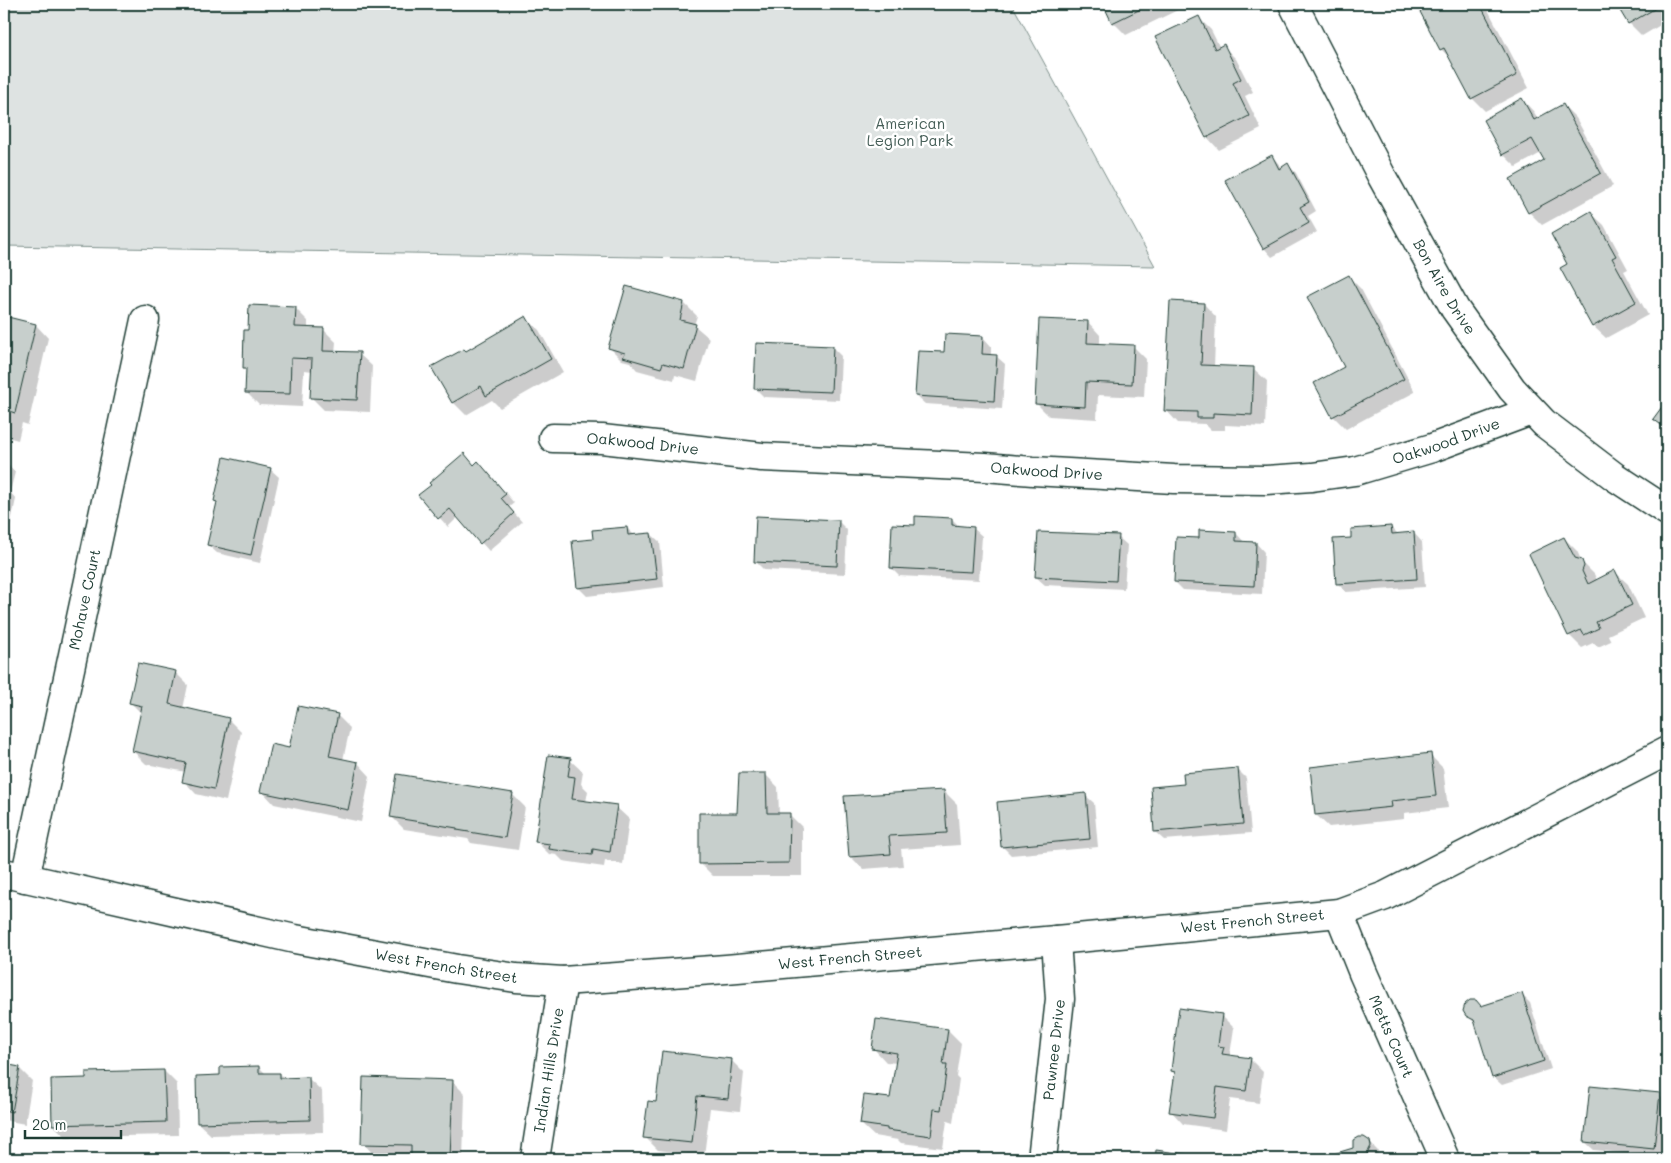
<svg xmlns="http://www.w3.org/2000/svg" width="1671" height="1163" font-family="Mali,sans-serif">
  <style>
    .green { fill: #dee3e2; stroke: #7e908b }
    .shadow { fill: #0003 }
    .building { fill: #c7cfcc; stroke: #1f3d34 }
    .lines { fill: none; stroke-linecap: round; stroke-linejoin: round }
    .street-casing { stroke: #1f3d34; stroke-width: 31 }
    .street { stroke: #fff; stroke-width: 28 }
    .labels { text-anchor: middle; stroke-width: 5; stroke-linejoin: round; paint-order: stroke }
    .park-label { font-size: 15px; fill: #455e57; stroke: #fff }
    .street-label { font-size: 15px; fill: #1f3d34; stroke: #fff }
  </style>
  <rect width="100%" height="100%" fill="#fff"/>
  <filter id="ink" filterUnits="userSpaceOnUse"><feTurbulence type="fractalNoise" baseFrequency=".02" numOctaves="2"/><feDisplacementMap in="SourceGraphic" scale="10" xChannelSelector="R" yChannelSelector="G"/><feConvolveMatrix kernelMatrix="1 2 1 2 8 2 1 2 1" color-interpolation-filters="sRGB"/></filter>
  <g filter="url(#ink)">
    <path class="green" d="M4,4H1012L1155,266L4,246Z"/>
    <g class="shadow">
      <path d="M1104,4H1190L1126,35L1113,22Z"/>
      <path d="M1417,4H1485L1529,88L1485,111L1472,98L1453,61L1441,49Z"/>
      <path d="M1618,4H1667V21L1642,36L1629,23Z"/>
      <path d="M1198,17L1211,30L1220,48L1223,46L1236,59L1253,92L1245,96L1261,129L1219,150L1207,137Z"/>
      <path d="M1522,99L1534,112L1538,119L1563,105L1576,118L1613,186L1542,225L1529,212L1511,180L1545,161L1541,153L1516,167L1503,154Z"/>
      <path d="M1272,156L1282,168L1288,165L1296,173L1316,211L1308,216L1317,232L1272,257L1264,248Z"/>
      <path d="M1591,213L1604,225L1628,269L1624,271L1648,315L1606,338L1593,326L1569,265Z"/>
      <path d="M1348,276L1361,289L1415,392L1346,429L1333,416L1345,367Z"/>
      <path d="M627,287L684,303L697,316L694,325L709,338L697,381L675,375L674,380L637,370L630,362L622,360L609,347Z"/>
      <path d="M1204,304L1216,317L1214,367L1254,369L1267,381L1265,427L1225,425V430H1211L1205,424L1178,423L1166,410Z"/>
      <path d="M295,308L308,321V329H323L336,342L335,353L359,354L372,366L370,412L324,410L312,398L313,371L304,370L302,407L259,405L246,392L247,370L244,368Z"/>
      <path d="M4,317L36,325L48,338L28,425L22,423L18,440L4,436Z"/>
      <path d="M526,318L539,330L563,372L500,408L492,400L466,415L453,402L466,352Z"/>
      <path d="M1088,322L1100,335V345L1133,346L1146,359L1144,397L1098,395L1097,419L1049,416L1036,403Z"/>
      <path d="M983,337L991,346V356H996L1005,364L1002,409L925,404L916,396L945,354Z"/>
      <path d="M832,347L841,356L839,400L764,397L756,389Z"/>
      <path d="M1667,402V432L1655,419Z"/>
      <path d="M4,461L15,472L10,492L16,499L8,536L4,535Z"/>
      <path d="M474,466L487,471L514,503L509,507L522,522L489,551L458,517L448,527L420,496L433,485Z"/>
      <path d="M270,469L279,477L260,563L217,553L208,545L218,503L215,501Z"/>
      <path d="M952,519L960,527L973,528L982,536L979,580L899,576L891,568L917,526Z"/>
      <path d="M838,521L847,530L845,574L764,570L756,562Z"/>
      <path d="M1391,527L1398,534L1414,533L1422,542L1425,587L1346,592L1338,584L1353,539Z"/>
      <path d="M627,528L635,536L651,534L660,542L664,587L587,596L578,587L594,540Z"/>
      <path d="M1236,533L1244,542L1256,543L1264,552L1262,594L1183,590L1175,582L1201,539Z"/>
      <path d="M1118,537L1127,545L1124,589L1045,585L1036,577Z"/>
      <path d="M1564,538L1577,551L1582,562L1594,574L1597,580L1615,572L1628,584L1644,618L1608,635L1611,641L1598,647L1593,643L1582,648L1569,635Z"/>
      <path d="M175,672L188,685L183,709L228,719L241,732L226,801L196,794L184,781L186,772L146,764L133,751L141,713L131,703Z"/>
      <path d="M337,715L350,728L343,760L358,763L370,776L361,822L274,804L262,791L290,749Z"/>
      <path d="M1430,755L1443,768L1448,808L1404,813V819L1329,827L1316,815Z"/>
      <path d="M570,760L583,772L581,784L588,791L586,802L616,807L629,819L623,864L605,861L604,867L563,861L557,855L549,854L536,841Z"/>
      <path d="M1238,770L1246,778L1251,833L1164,840L1155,832L1185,786Z"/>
      <path d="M765,774L778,787L779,814H789L802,827V876H713L700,863L738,814Z"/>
      <path d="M944,791L957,804L960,845L901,849L903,866L863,869L850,856Z"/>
      <path d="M512,794L525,807L518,850L471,843L468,839L404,829L391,816Z"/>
      <path d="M1085,795L1094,803L1098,847L1011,855L1003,847Z"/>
      <path d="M1522,995L1530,1003L1551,1069L1502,1085L1493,1077L1476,1024L1467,1015L1481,1007Z"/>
      <path d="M1221,1015L1234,1028L1230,1055L1232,1057L1251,1060L1263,1072L1259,1103L1230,1099L1226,1130L1183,1124L1171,1111L1176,1075L1172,1071Z"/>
      <path d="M948,1030L961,1043L956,1076L959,1079L953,1123L947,1121L943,1148L901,1143L898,1140L874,1136L861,1124L891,1100L897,1063L886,1062L874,1049Z"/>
      <path d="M731,1060L744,1073L740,1111L710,1108L704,1156L658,1150L645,1137L657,1103Z"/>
      <path d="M4,1065L19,1068L32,1081L25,1124L4,1120Z"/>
      <path d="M259,1067L266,1074H280L285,1079H309L322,1091L323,1132L211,1135L198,1123L221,1076Z"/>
      <path d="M164,1071L177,1084L178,1135L66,1137L53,1125L87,1079Z"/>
      <path d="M452,1081L465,1094L463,1159H412V1157L375,1156L363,1143Z"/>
      <path d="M1660,1095L1667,1102L1662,1157L1594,1150L1585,1142Z"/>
      <path d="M1369,1142L1378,1151L1377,1159H1321L1355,1149Z"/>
    </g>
    <g class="building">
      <path d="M1103,4H1151L1112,23Z"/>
      <path d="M1416,4H1480L1517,75L1471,99L1444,48L1440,50Z"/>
      <path d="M1616,4H1663L1628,24Z"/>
      <path d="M1199,16L1215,49L1224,44L1241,79L1233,83L1249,116L1206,138L1155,37Z"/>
      <path d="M1522,98L1534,120L1563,104L1601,173L1528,213L1510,179L1544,160L1532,139L1502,155L1483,120Z"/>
      <path d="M1272,155L1279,169L1288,163L1309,202L1300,207L1309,223L1263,249L1225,180Z"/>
      <path d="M1591,211L1616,256L1612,258L1636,302L1592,327L1560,268L1567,264L1551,234Z"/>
      <path d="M1349,275L1404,379L1332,417L1314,383L1344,367L1307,297Z"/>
      <path d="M626,286L684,302L680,320L696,324L684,369L663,363L661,368L623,357L625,353L608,348Z"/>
      <path d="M1170,301L1204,303L1201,365L1254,367L1252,415L1213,413V418H1197V412L1164,411Z"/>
      <path d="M249,305L296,307L295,327L324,328L323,351L360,352L357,400L310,398L312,359L291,358L290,394L245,393L246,368H243L244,330H248Z"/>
      <path d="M4,316L36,324L15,413L9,411L6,428L4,427Z"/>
      <path d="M526,316L551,359L486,396L481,386L452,403L431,367L464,349L466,351Z"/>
      <path d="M1039,319L1088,321L1087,343L1134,345L1132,384L1086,382L1085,407L1035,404Z"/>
      <path d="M945,334L983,336L982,354L997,355L994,401L915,396L918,351L944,352Z"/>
      <path d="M756,343L833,346L831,392L754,389Z"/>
      <path d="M1667,400V429L1653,419Z"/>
      <path d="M464,453L474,465L478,461L506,494L501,498L514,513L480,544L450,509L438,519L418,495L431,485L429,483Z"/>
      <path d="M224,457L271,468L251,555L207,545L217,502L214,501Z"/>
      <path d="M756,516L839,520L837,566L754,562Z"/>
      <path d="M915,516L952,518V525L974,527L971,572L890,568L892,524L915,525Z"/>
      <path d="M1391,526L1392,534L1414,532L1417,579L1336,584L1333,539L1351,538V529Z"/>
      <path d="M627,527L628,535L651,533L657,579L577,588L572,541L593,539L592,530Z"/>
      <path d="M1199,530L1236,532V541L1256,542L1254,586L1174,582L1176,537L1199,538Z"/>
      <path d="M1038,532L1119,535L1116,581L1035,577Z"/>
      <path d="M1564,537L1575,558L1582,560L1584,566L1582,571L1588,584L1615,570L1632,605L1596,622L1599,628L1584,635L1581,630L1568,636L1529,554Z"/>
      <path d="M138,663L176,671L169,704L229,718L214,789L182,782L186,763L132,751L142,706L129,703Z"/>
      <path d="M298,706L338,714L329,756L358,762L348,810L260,792L271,744L289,748Z"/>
      <path d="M1431,753L1436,796L1391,801L1392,807L1315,815L1310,767Z"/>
      <path d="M548,755L571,758L568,776L575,777L572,799L617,805L610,852L593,849L592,855L549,849L550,844L535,842Z"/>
      <path d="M1238,768L1243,824L1154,832L1151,787L1184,784L1183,773Z"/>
      <path d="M739,773H766L767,813H790L789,863L699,864V813H737Z"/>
      <path d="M397,774L513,793L505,838L457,830V828L390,817Z"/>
      <path d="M944,790L947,833L889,836L891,854L849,857L844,796Z"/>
      <path d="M1086,793L1090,839L1001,847L997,802Z"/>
      <path d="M1522,993L1544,1061L1492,1078L1474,1020L1466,1016L1463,1011L1465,1004L1470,1000H1476L1481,1006Z"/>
      <path d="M1179,1008L1222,1014L1218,1046L1224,1047L1222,1054L1251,1058L1246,1091L1217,1087L1213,1118L1169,1112L1175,1072L1171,1071Z"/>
      <path d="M876,1019L948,1029L943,1065H947L941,1110L934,1109L931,1136L887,1130V1128L860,1124L864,1095L890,1098L897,1053L872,1049Z"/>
      <path d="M662,1051L732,1059L728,1099L697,1096L692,1143L643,1138L648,1101L656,1102Z"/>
      <path d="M4,1064L20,1067L12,1112L4,1110Z"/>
      <path d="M259,1066V1073H280V1078L309,1077L310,1120L197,1123L196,1076L220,1075V1067Z"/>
      <path d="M164,1070L166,1122L52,1125L51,1079L86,1078V1072Z"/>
      <path d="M363,1077L453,1080L450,1159H411V1145L361,1144Z"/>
      <path d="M1590,1086L1660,1093L1654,1149L1584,1142Z"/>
      <path d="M1358,1137H1364L1370,1141L1371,1146L1367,1154L1369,1159H1317L1353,1148V1140Z"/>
      <path d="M1156,1150L1205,1157L1204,1159H1155Z"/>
    </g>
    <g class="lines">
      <g class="street-casing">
        <g id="street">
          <path id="s1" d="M1293,4L1381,175L1455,309L1512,389L1544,423L1615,477L1667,511"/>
          <path id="s2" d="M553,438L602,439L762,457L985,467L1033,471L1174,479L1266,480L1312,477L1355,471L1432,448L1531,411"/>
          <path id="s3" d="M4,873L295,939L457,969L516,978L563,981L726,969L1056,940L1339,913L1385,896L1667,751"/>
          <path id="s4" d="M25,878L145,320"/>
          <path id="s5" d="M1339,913L1363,973L1445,1159"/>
          <path id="s6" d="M535,1159L563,981"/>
          <path id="s7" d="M1042,1159L1060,999L1056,940"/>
        </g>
      </g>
      <use href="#street" class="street"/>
    </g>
  </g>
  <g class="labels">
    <g class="park-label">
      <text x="910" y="129">American<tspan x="910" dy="17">Legion Park</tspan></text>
    </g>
    <g class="street-label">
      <text dy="5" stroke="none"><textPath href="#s1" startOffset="321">Bon Aire Drive</textPath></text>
      <text dy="5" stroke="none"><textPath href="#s2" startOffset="900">Oakwood Drive</textPath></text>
      <text dy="5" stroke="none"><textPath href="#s2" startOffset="90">Oakwood Drive</textPath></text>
      <text dy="5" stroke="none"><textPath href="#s2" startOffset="495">Oakwood Drive</textPath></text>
      <text dy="5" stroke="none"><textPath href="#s4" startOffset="285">Mohave Court</textPath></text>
      <text dy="5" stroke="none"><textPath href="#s3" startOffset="1262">West French Street</textPath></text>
      <text dy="5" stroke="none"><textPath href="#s3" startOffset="858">West French Street</textPath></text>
      <text dy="5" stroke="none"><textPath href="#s3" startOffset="452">West French Street</textPath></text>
      <text dy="5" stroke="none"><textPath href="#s5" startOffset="134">Metts Court</textPath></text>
      <text dy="5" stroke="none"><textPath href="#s7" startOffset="110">Pawnee Drive</textPath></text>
      <text dy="5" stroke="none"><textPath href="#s6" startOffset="90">Indian Hills Drive</textPath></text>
    </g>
  </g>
  <rect width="1671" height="1163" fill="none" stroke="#fff" stroke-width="20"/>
  <rect x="10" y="10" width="1651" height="1143" fill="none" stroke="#1f3d34" stroke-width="2" filter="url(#ink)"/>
  <path d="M25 1130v8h96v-8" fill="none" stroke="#1f3d34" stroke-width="2.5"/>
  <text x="32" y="1130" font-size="15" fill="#1f3d34" stroke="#ffffff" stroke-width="4" paint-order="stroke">20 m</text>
</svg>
